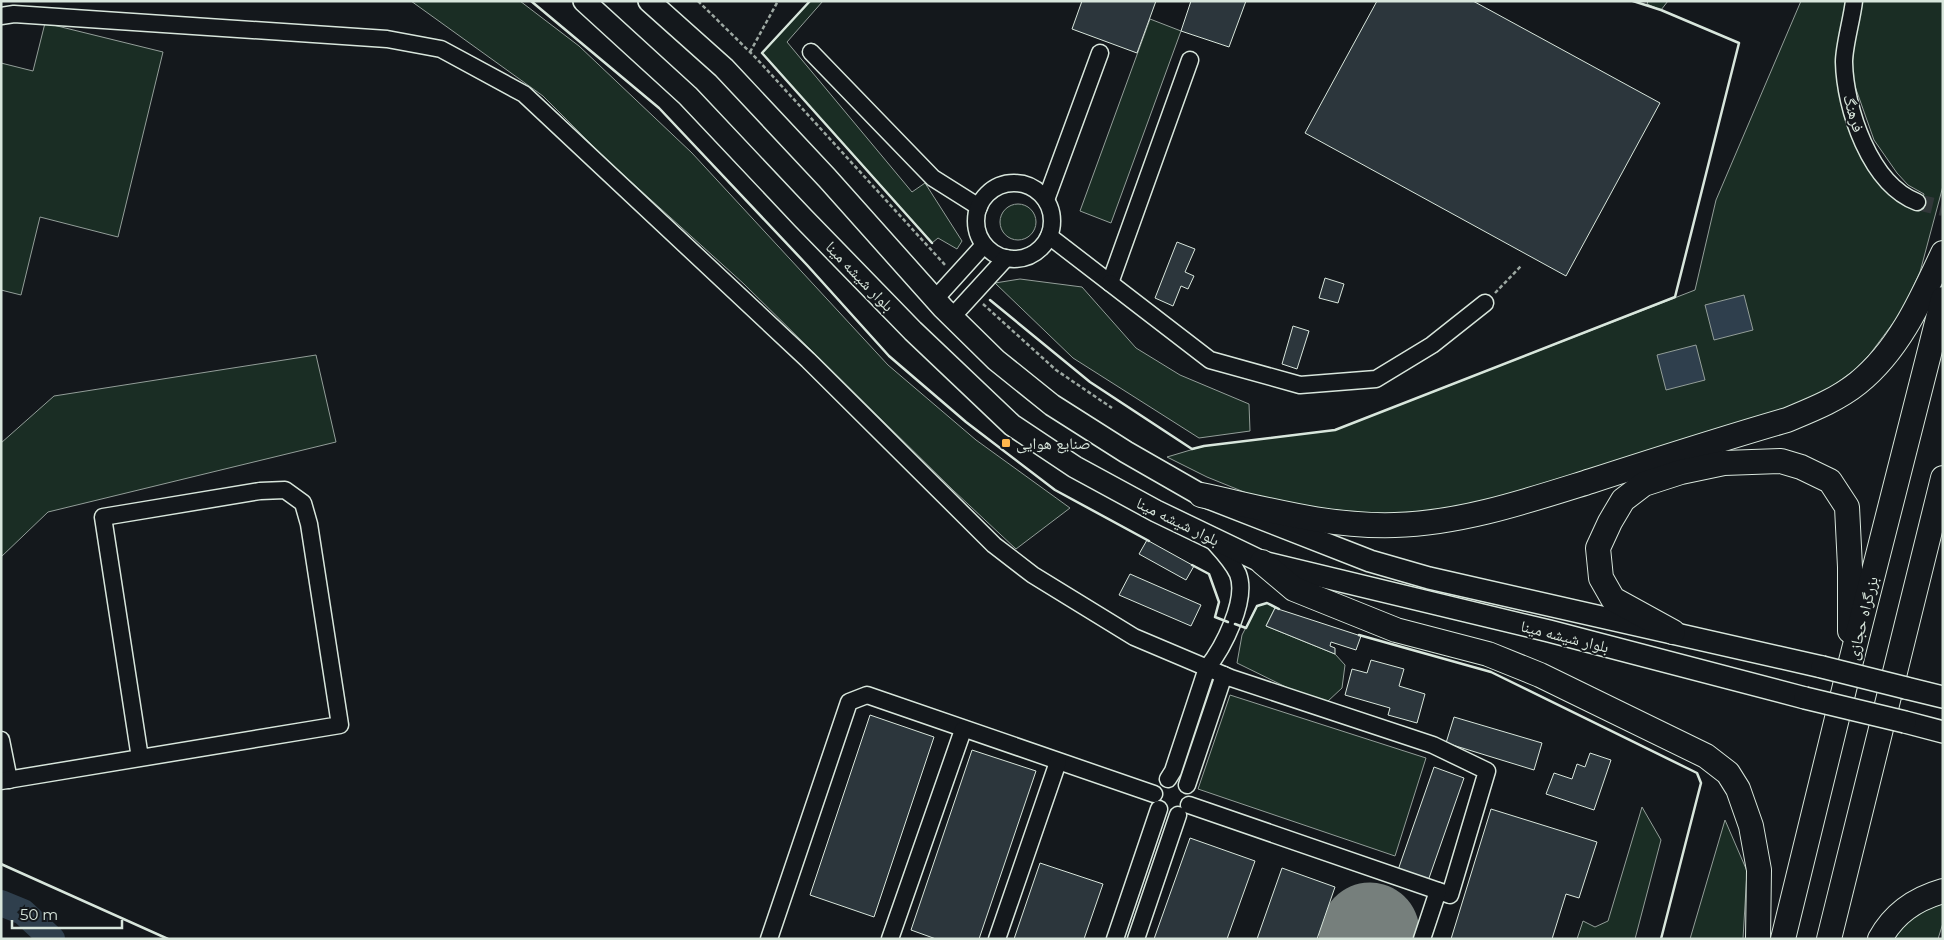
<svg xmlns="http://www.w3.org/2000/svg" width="1944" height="940" font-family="Montserrat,'Noto Naskh Arabic',sans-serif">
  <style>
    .green { fill: #1a2d24; stroke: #939e99 }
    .water { fill: #2f3f4d; stroke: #939e99 }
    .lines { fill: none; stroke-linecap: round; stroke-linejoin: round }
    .river { stroke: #2f3f4d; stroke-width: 26 }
    .runway { stroke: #767f7c; stroke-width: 99 }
    .building { fill: #2c363c; stroke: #d8e6dc }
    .minor-tunnel { stroke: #313739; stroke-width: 16; stroke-dasharray: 16 8; stroke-linecap: butt }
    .minor-casing { stroke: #d8e6dc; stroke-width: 19 }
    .major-casing { stroke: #d8e6dc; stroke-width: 24 }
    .highway-casing { stroke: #d8e6dc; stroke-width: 26 }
    .path { stroke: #9da8a2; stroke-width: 2.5; stroke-dasharray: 4 2.5; stroke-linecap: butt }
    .minor { stroke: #14181c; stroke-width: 16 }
    .major { stroke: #14181c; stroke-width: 21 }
    .highway { stroke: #14181c; stroke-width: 24 }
    .major-bridge-casing { stroke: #d8e6dc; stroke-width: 24; stroke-linecap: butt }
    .major-bridge { stroke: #14181c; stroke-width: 21 }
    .wall { stroke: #d8e6dc; stroke-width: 2.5 }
    .poi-dot { fill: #ffb74d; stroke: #14181c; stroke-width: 2 }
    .labels { text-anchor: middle; stroke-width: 4; stroke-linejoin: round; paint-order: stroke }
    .street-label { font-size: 16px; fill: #d8e6dc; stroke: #14181c }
    .poi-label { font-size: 16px; fill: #d8e6dc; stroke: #14181c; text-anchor: start }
  </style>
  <rect width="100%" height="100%" fill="#14181c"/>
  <g class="green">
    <path d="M411,1H520L579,46L692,153L888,365L976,440L1070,508L1016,549L954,491L744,284L608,161L543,96Z"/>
    <path d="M810,1H823L787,42L912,192L925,183L962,241L957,249L938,238L932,243L762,53Z"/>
    <path d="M1648,1H1668L1661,10L1647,4Z"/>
    <path d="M1801,1H1847L1837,65L1884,185L1903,204L1920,208L1924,194L1908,185L1897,173L1874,140L1851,75L1859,1H1943V186L1920,272L1902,311L1870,354L1856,369L1824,392L1792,408L1482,505L1362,519L1259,498L1207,477L1167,457L1204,446L1335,430L1695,290L1716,200Z"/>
    <path d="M1150,19L1181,31L1111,223L1080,211Z"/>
    <path d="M45,23L163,52L118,237L40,217L21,295L1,290V63L33,71Z"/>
    <circle cx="1018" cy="222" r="18"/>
    <path d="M1020,279L1082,287L1136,348L1180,375L1249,404L1250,431L1199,438L1073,358L995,283Z"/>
    <path d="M316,355L336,442L48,512L1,557V443L54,396Z"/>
    <path d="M1267,603L1275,608L1266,626L1335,654L1345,665L1342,688L1327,702L1290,689L1237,663L1242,635L1257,606Z"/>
    <path d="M1230,695L1426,758L1395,856L1198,789Z"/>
    <path d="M1642,807L1661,840L1635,939H1577L1583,921L1595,927L1608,921Z"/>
    <path d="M1725,820L1747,871L1743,939H1690Z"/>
    <path d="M1943,899V923L1938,939H1891L1901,920Z"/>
  </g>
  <g class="water">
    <path d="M1744,295L1753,330L1714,340L1705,305Z"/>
    <path d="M1696,345L1705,380L1666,390L1657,355Z"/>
  </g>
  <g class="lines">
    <path class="river" d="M1,903L23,912L52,939"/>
    <path class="runway" d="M1368,939L1370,932"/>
  </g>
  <g class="building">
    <path d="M1082,1H1156L1137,53L1072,29Z"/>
    <path d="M1191,1H1246L1229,47L1181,31Z"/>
    <path d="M1377,1H1473L1660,103L1566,276L1305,133Z"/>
    <path d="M1177,242L1195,249L1185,272L1194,276L1188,289L1181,286L1173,306L1155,298Z"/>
    <path d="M1325,278L1344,284L1338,303L1319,298Z"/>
    <path d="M1293,326L1309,331L1297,369L1282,364Z"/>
    <path d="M1147,540L1194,566L1186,580L1139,554Z"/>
    <path d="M1130,574L1201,605L1191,626L1119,595Z"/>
    <path d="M1275,608L1361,636L1356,650L1331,642L1330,646L1335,648V654L1266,626Z"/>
    <path d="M1371,660L1404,669L1399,686L1425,694L1417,723L1388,715L1390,708L1345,695L1352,669L1367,673Z"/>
    <path d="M870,715L934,737L874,917L810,895Z"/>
    <path d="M1454,717L1542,743L1534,770L1446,743Z"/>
    <path d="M972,750L1036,771L979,939H936L911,930Z"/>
    <path d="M1590,753L1611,760L1594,810L1546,794L1554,773L1572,779L1577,764L1585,767Z"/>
    <path d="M1434,767L1464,778L1428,881L1398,870Z"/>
    <path d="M1491,809L1597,842L1579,898L1566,894L1552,939H1451Z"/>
    <path d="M1190,838L1255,861L1227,939H1154Z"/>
    <path d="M1040,863L1103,884L1084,939H1014Z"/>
    <path d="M1282,868L1335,887L1317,939H1257Z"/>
  </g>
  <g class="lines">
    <path class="minor-tunnel" d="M1917,202L1943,208"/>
    <g class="minor-casing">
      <g id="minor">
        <path d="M1854,1C1852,19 1844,46 1844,62C1845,109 1870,184 1917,202"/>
        <path d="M1,16L14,14L387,39L441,49L524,94L808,360L994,545L1033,575L1134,637L1231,678L1433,745L1487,771L1450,895L1189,805"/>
        <path d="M811,52L933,178L979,207"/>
        <circle cx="1014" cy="221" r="38"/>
        <path d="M1046,200L1100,53"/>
        <path d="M1049,236L1110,283L1190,60"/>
        <path d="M1110,283L1210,360L1300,385L1376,379L1432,345L1485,303"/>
        <path d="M935,299L984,245"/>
        <path d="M952,317L1006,258"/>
        <path d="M1,740L9,780"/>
        <path d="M1168,779L1173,771L1207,668C1223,648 1248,600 1238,574C1232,561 1221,550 1212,540"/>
        <path d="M1,781L340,725L309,524L303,503L285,490L260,491L103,517L140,758"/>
        <path d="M1187,785L1224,675"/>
        <path d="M769,939L849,702L867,695L1154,794"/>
        <path d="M890,939L963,730"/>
        <path d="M997,939L1058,762"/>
        <path d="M1115,939L1159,809"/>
        <path d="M1136,939L1178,815"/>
        <path d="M1422,939L1438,891"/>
      </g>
    </g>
    <g class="major-casing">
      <g id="major">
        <path d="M584,1L688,96L803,218L913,331L1012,425L1075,467L1156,511L1262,562L1549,631L1805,698"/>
        <path d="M649,1L724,68L827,178L943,308L996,360L1052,405L1126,452L1201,495L1370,561L1429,578L1822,667"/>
        <path d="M1906,688L1943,697"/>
        <path d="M1905,722L1943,732"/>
      </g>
    </g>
    <g class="highway-casing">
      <g id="highway">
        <path d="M1201,495C1267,509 1327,527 1395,525C1462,523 1527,501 1591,481C1656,460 1721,439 1787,420C1811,410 1837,400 1858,383C1899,350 1921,300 1943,253"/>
        <path d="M1262,562L1294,589L1396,630L1488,654L1540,675L1706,756L1728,773L1738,789L1751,826L1759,870L1758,939"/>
        <path d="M1673,632L1613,599L1601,578L1598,548L1610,522L1623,500L1644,484L1681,472L1724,463L1781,461L1801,467L1830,481L1847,507L1850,567V631"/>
        <path d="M1783,939L1850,665L1943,299"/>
        <path d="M1829,939L1943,478"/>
        <path d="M1880,939C1894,913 1915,899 1943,891"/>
      </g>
    </g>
    <g class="path">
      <path d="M698,1L757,59L946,266"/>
      <path d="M750,52L778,1"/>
      <path d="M1495,293L1522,265"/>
      <path d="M983,304L1056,370L1112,408"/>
    </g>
    <use href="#minor" class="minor"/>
    <use href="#major" class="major"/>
    <use href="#highway" class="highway"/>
    <g class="major-bridge-casing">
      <g id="major-bridge">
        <path d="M1822,667L1906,688"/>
        <path d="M1805,698L1905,722"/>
      </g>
    </g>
    <use href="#major-bridge" class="major-bridge"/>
    <g class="wall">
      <path d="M531,1L659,108L807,265L889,356L966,422L1055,490L1149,541"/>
      <path d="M810,1L762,53L932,243"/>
      <path d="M990,300L1090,382L1192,449L1204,446L1335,430L1675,297L1739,43L1661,10L1633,1"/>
      <path d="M1192,565L1209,574L1219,602L1215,617L1228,622"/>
      <path d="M1235,624L1246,628L1257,606L1267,603L1279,609"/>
      <path d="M1359,635L1491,672L1697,773L1701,783L1661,939"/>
      <path d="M1,864L168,939"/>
    </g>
  </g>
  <rect class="poi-dot" x="1001" y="438" width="10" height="10" rx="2.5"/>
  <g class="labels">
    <g class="street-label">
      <text transform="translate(1854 113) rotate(74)" y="6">فرهنگ</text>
      <text transform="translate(860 276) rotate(46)" y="6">بلوار شیشه مینا</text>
      <text transform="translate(1178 521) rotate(26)" y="6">بلوار شیشه مینا</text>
      <text transform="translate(1862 618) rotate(-76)" y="6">بزرگراه حجازی</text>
      <text transform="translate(1565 636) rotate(14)" y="6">بلوار شیشه مینا</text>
    </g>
    <g class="poi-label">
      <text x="1016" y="449">صنایع هوایی</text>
    </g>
  </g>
  <rect width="1944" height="940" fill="none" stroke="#d8e6dc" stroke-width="5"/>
  <path d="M12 920v8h110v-8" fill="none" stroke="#d8e6dc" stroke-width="2.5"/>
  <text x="20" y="920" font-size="15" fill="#d8e6dc" stroke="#14181c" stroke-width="4" paint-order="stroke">50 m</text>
</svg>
